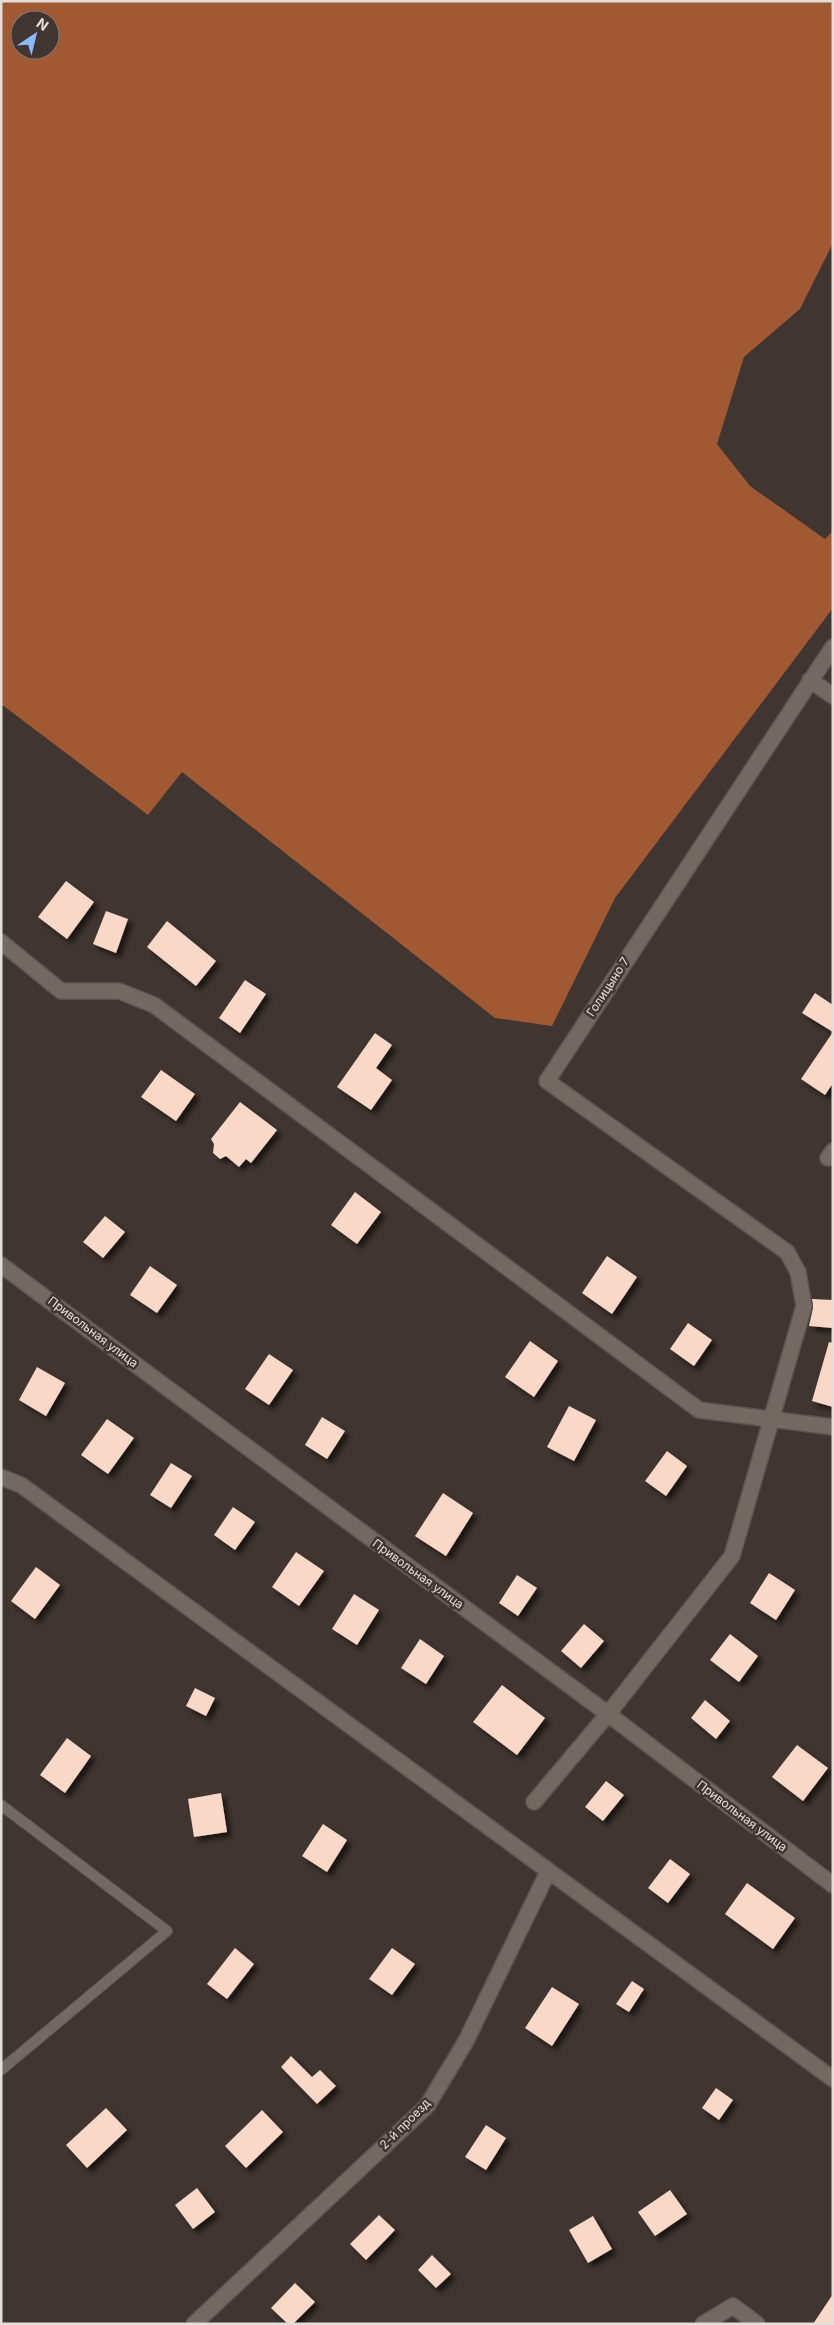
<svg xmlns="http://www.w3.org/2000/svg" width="834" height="2325" font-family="Inter,sans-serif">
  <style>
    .forest { fill: #a05933; fill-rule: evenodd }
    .building { fill: #f9d8c8; filter: url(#shadow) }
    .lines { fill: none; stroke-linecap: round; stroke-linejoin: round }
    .lane-casing { stroke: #5b534e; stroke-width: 12 }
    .street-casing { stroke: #5b534e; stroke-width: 18 }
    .lane { stroke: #746862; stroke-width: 10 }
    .street { stroke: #746862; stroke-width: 15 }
    .labels { text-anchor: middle; stroke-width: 5; stroke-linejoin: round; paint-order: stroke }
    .street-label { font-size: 12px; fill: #e4deda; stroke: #403530 }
  </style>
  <defs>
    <filter id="shadow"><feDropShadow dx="4.5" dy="4.5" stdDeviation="2.5" flood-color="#0009"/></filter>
  </defs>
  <rect width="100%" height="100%" fill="#403530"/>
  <path class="forest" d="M1,1H833V243L800,309L744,357L717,444L750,486L825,539L833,531V608L615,898L552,1026L495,1018L182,772L148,815L1,704ZM20,20H50V50H20Z"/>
  <g class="building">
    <path d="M66,881L94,902L67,939L38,917Z"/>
    <path d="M106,911L128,919L116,953L93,944Z"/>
    <path d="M167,921L216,961L196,986L147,947Z"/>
    <path d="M245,980L266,994L240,1033L219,1018Z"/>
    <path d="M815,993L833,1005V1083L825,1095L801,1079L833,1032L802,1013Z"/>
    <path d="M375,1033L392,1045L376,1068L392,1080L371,1110L337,1087Z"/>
    <path d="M161,1070L195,1094L176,1121L141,1097Z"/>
    <path d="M240,1102L277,1130L251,1163L246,1159L239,1167L226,1156L220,1159L213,1153L214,1144L211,1139Z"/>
    <path d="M355,1192L381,1212L357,1244L331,1225Z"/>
    <path d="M105,1216L125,1232L103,1258L83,1242Z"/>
    <path d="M607,1256L637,1277L612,1314L582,1293Z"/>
    <path d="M150,1266L177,1285L157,1313L130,1295Z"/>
    <path d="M812,1299L833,1300V1328L809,1326L813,1308Z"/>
    <path d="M688,1323L712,1340L694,1366L670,1349Z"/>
    <path d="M530,1341L558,1361L534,1397L505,1377Z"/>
    <path d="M829,1342L833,1343V1407L812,1401Z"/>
    <path d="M269,1354L293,1370L269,1405L245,1389Z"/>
    <path d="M37,1367L65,1383L46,1416L19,1400Z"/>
    <path d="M569,1406L596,1420L574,1461L547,1447Z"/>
    <path d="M322,1417L345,1431L327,1459L305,1445Z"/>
    <path d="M107,1419L134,1438L108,1474L81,1455Z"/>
    <path d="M667,1451L687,1466L666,1496L645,1481Z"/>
    <path d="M171,1463L192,1476L171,1508L150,1495Z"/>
    <path d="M443,1493L473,1513L446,1556L415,1536Z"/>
    <path d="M233,1507L255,1522L235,1550L214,1535Z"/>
    <path d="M296,1552L324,1571L299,1606L272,1587Z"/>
    <path d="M36,1567L60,1585L35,1619L11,1601Z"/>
    <path d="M769,1573L795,1590L776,1620L750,1603Z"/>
    <path d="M517,1575L537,1588L518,1616L499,1603Z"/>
    <path d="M354,1594L379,1610L357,1645L332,1629Z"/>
    <path d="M584,1624L604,1641L581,1668L561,1651Z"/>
    <path d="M730,1634L758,1656L739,1682L710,1660Z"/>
    <path d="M420,1639L444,1656L426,1684L401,1668Z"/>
    <path d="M502,1685L545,1718L517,1755L473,1722Z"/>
    <path d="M195,1688L215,1698L206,1716L186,1706Z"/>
    <path d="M705,1700L730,1721L716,1739L691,1718Z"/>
    <path d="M67,1738L91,1756L65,1793L40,1775Z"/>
    <path d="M797,1745L828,1768L803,1801L772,1777Z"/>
    <path d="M606,1781L624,1795L603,1821L585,1807Z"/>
    <path d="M221,1793L227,1832L194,1837L188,1799Z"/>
    <path d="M323,1824L347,1840L327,1872L302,1856Z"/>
    <path d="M670,1859L690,1874L668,1903L648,1888Z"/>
    <path d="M747,1883L795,1918L773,1949L725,1914Z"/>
    <path d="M235,1948L254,1964L227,1999L207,1984Z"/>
    <path d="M392,1948L415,1964L392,1995L369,1979Z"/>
    <path d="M632,1981L644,1989L629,2012L616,2004Z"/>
    <path d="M552,1987L579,2004L552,2046L525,2028Z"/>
    <path d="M291,2056L312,2077L320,2070L336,2086L317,2104L281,2067Z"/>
    <path d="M716,2088L733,2100L719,2120L702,2108Z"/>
    <path d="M106,2108L127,2130L87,2168L66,2145Z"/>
    <path d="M262,2110L283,2132L246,2168L225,2146Z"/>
    <path d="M486,2125L506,2138L486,2170L465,2157Z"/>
    <path d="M197,2188L215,2212L193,2229L175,2205Z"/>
    <path d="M670,2190L687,2214L655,2236L638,2212Z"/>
    <path d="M379,2215L395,2230L366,2260L350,2244Z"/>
    <path d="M593,2216L612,2249L588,2263L569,2230Z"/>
    <path d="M432,2255L451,2274L436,2288L418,2270Z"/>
    <path d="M295,2283L315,2302L293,2324H288L271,2308Z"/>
    <path d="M833,2294V2324H813Z"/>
  </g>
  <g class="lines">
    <g class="lane-casing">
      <path id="lane" d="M1,1805L167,1931L1,2070"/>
    </g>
    <g class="street-casing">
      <g id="street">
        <path d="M810,680L833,696"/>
        <path d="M1,942L61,991H119L154,1005L699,1410L833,1427"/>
        <path d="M828,1158L833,1151"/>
        <path d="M1,1265L608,1714L833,1885"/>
        <path d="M1,1477L21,1485L833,2079"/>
        <path d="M534,1802L608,1714L732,1556L804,1306L798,1272L787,1252L547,1081L833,647"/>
        <path d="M194,2324L427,2106L466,2041L548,1872"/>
        <path d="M703,2324L733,2306L757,2324"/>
      </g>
    </g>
    <use href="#lane" class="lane"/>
    <use href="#street" class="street"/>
  </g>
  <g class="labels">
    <g class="street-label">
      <text transform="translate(608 987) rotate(-57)" y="4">Голицыно 7</text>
      <text transform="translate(93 1332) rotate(37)" y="4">Привольная улица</text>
      <text transform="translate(418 1574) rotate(36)" y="4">Привольная улица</text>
      <text transform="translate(742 1816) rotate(37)" y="4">Привольная улица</text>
      <text transform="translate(405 2124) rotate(-45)" y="4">2-й проезд</text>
    </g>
  </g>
  <rect width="834" height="2325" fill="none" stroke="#e4deda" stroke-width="5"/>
  <g transform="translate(35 35) rotate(35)"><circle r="24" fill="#403530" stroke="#827974"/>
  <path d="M0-4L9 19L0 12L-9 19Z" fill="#8bb9fc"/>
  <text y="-8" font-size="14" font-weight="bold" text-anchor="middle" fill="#e4deda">N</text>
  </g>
</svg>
